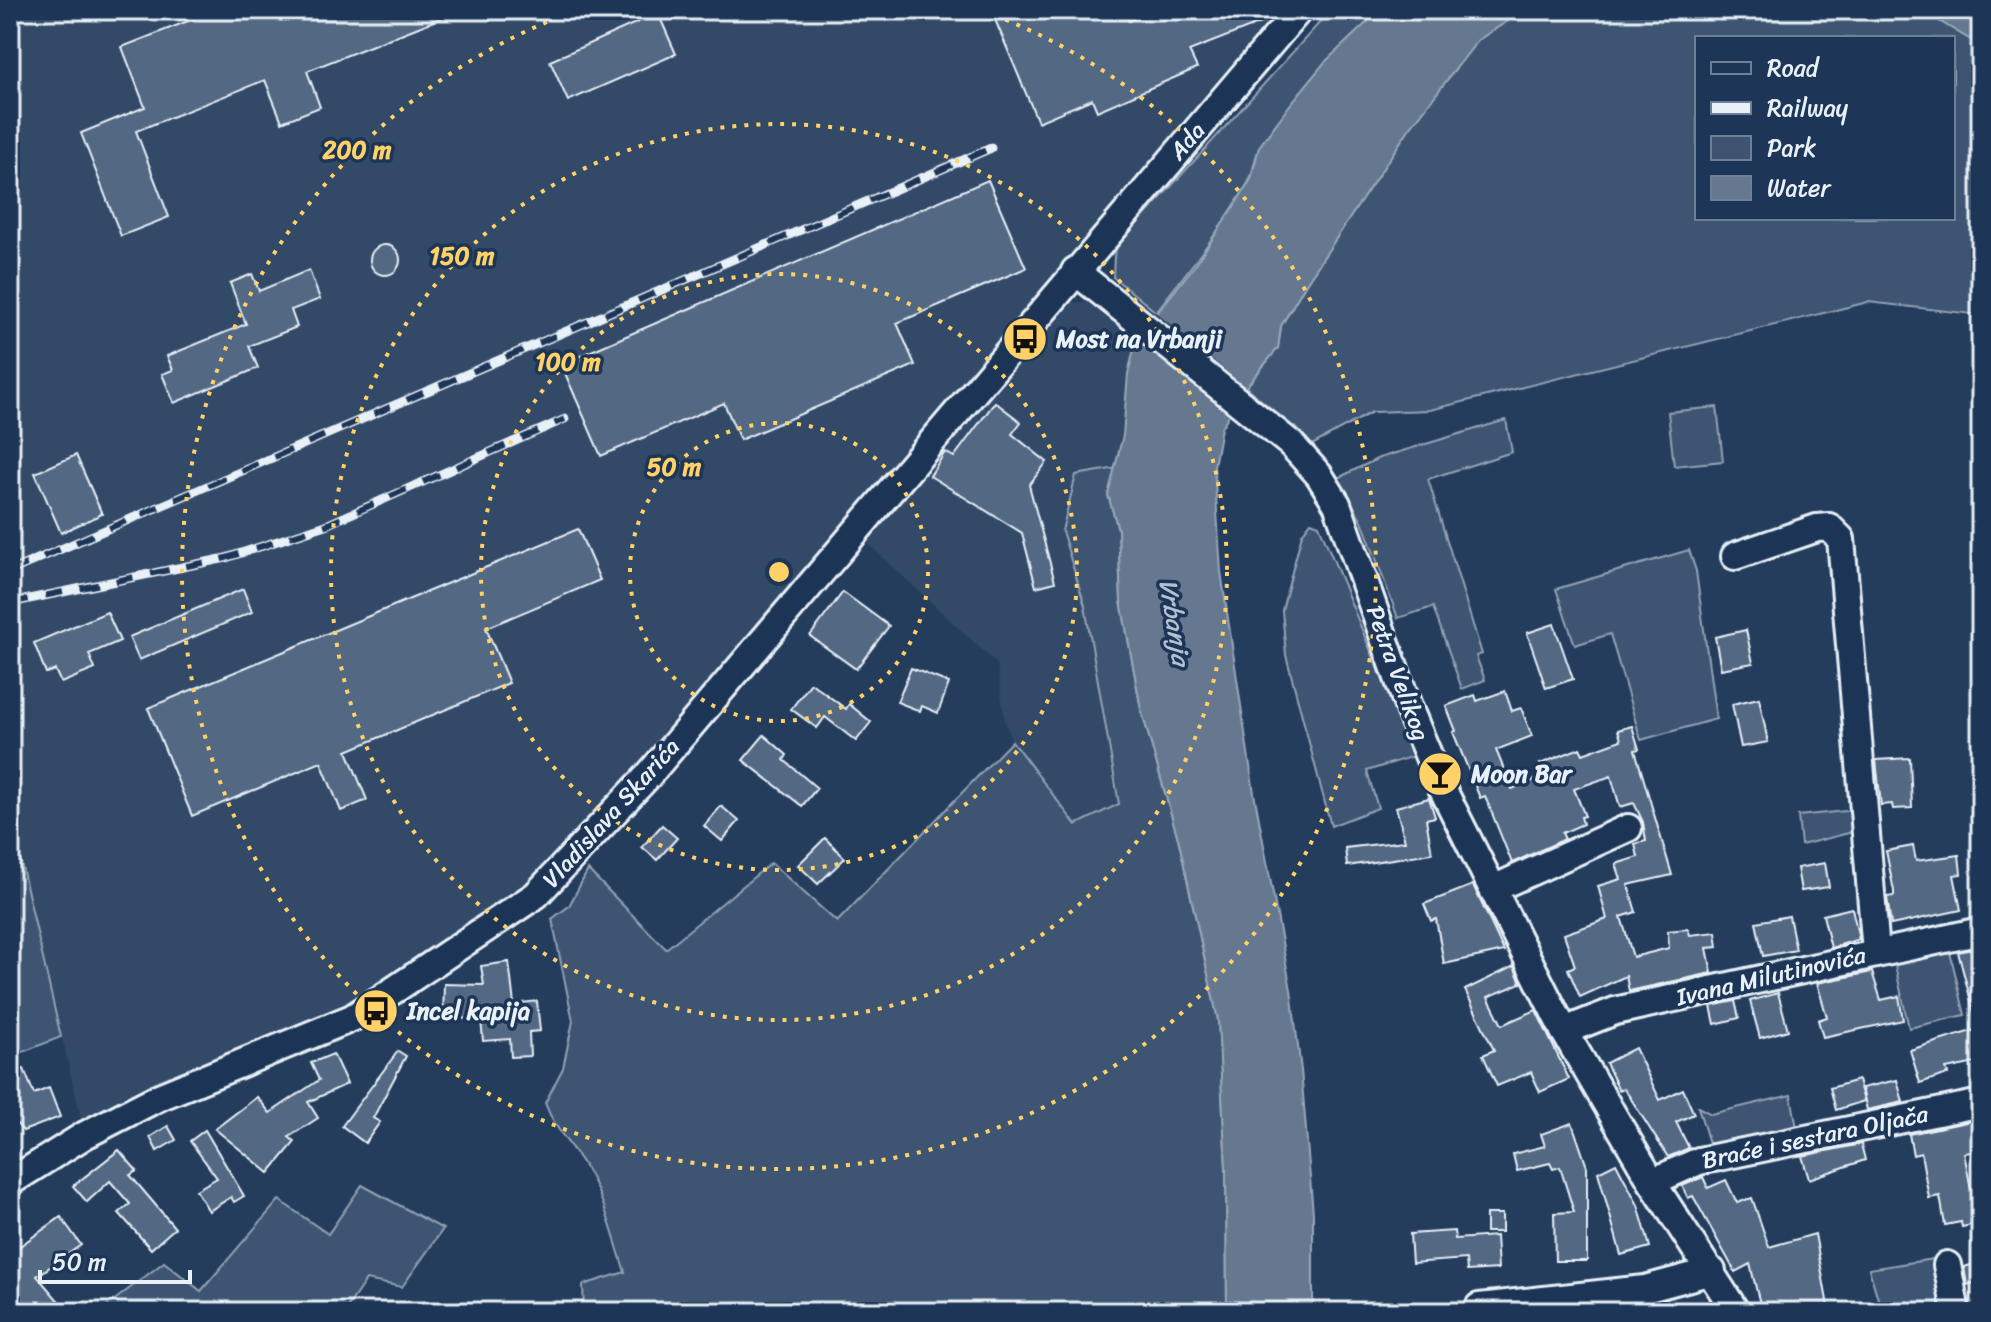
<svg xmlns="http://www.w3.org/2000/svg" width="1991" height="1322" font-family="Sriracha,sans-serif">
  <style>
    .built { fill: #334a68 }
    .green { fill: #3e5472; stroke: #93a2b5; stroke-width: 2; fill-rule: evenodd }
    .water { fill: #657890; stroke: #99a8ba; stroke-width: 2 }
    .pier { fill: #253d5d }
    .building { fill: #536782; stroke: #e8f1f8; stroke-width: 2 }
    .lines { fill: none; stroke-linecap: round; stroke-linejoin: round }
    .minor-casing { stroke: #e8f1f8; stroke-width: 32 }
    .minor { stroke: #1d3557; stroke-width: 26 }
    .rail-casing { stroke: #e8f1f8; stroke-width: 9 }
    .rail { stroke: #1d3557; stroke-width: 6; stroke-dasharray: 18; stroke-linecap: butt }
    .ring { fill: none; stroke: #ffd166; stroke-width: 4; stroke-dasharray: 4 8 }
    .labels { text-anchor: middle; stroke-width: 7; stroke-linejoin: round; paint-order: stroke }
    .street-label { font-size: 24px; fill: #e8f1f8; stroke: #1d3557 }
    .poi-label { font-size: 24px; font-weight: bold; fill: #e8f1f8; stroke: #1d3557; text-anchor: start }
    .water-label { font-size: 26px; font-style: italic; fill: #b4c1ce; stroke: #1d3557 }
    .centre { fill: #ffd166; stroke: #1d3557; stroke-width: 4 }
    .ring-label { font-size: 24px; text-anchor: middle; font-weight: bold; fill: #ffd166; stroke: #1d3557; stroke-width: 7; stroke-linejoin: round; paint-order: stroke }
  </style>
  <rect width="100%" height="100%" fill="#253d5d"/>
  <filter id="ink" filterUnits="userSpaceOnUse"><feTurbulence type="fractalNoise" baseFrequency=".0125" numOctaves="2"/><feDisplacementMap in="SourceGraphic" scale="16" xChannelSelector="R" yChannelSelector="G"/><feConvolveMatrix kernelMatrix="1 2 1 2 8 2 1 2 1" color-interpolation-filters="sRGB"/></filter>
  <g filter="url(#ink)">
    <g class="built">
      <path d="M10,10H1299L553,878L429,967L85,1135L10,815Z"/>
      <path d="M1072,302L1091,303L1136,340L1117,468L1076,475L1062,531L1085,606L1119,804L1077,825L1012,741L1005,721L997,664L862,538L1063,305Z"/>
    </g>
    <g class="green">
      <path d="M1331,10H1380C1337,53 1297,93 1262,143C1254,154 1255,170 1248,183C1222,229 1188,270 1156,312L1113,277L1114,256L1118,245Z"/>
      <path d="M1525,10H1921L1981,46V315L1868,302L1430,410L1372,412L1312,445L1246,387L1278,348L1281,326L1305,285L1409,129L1478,40ZM1697,38H1953V218H1697Z"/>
      <path d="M1717,407L1723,461L1674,466L1668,412Z"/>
      <path d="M1506,420L1512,452L1428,479L1482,654L1476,656L1485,680L1462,689L1433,607L1398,618L1362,521L1338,478L1379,458Z"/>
      <path d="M1117,468L1108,495L1118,529L1121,601L1141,709L1179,842L1218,1020L1226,1168L1227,1312H584L583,1285L625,1272C613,1236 605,1199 585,1167C571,1145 554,1128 545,1103L563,1068L573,1021L552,919L569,906L588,870L666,949L771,863L837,922L1012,741L1076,825L1119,804L1085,606L1062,531L1076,475Z"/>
      <path d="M1311,522L1319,525L1414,756L1367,771L1378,808L1331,826L1286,655L1282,610L1302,534Z"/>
      <path d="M1689,550L1696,571L1716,719L1641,740L1610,634L1575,645L1556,589Z"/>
      <path d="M1855,810L1857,831L1801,845L1798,816Z"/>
      <path d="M10,815L61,1037L10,1057Z"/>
      <path d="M1949,948L1965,1015L1909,1028L1894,961Z"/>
      <path d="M1791,1095L1798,1134L1712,1153L1698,1107L1711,1114Z"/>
      <path d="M362,1185L443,1229L402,1287L366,1280L344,1312H99L164,1262L201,1291L279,1200L328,1234Z"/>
      <path d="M1940,1258L1949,1312H1882L1869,1269Z"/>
    </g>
    <g class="water">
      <path d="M1380,10H1525L1478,40L1409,129L1305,285L1281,326L1278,348L1246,387L1221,428L1214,466L1221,572L1254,793L1291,990L1301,1070L1313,1214V1312H1227L1226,1168L1218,1020L1179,842L1141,709L1121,601L1118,529L1108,495L1123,435L1128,374L1136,340L1195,265L1233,208L1251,179L1259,147L1289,106L1324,63Z"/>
      <path d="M1921,10H1981V46Z"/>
    </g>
    <path class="pier" d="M1153,310L1249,390L1232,418L1133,337Z"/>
    <g class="building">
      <path d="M216,10L459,11L307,71L320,107L282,122L265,80L136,131L169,217L121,236L81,133L145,107L122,47Z"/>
      <path d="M991,10H1124L1129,21L1155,10H1278L1271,19L1189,51L1197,68L1097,111L1092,99L1038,122Z"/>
      <path d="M658,13L676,54L568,101L550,61Z"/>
      <path d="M988,180L1026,268L897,323L915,365L740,440L724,403L601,456L561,364Z"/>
      <circle cx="385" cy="260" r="15"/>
      <path d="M309,270L320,299L291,310L297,327L249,346L258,368L174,403L162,374L173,370L167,356L246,324L230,283L252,274L259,291Z"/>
      <path d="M995,402L1021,422L1012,434L1047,462L1029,485L1055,582L1036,587L1022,533L930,476L945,452L954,457Z"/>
      <path d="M76,455L102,514L61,533L35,473Z"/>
      <path d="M578,529L600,580L486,628L509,683L347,751L367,800L341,811L321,762L192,816L148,708Z"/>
      <path d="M243,589L252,612L139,660L129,637Z"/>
      <path d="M843,592L889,626L856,669L810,636Z"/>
      <path d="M107,612L120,641L89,654L95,669L61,683L55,670L46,673L34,643Z"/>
      <path d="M1554,624L1573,679L1546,688L1527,633Z"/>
      <path d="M1746,630L1753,663L1721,669L1715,637Z"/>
      <path d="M911,668L949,683L938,713L922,706L920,711L897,702Z"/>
      <path d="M811,683L846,709L849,704L871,722L856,741L825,717L817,728L791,709Z"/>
      <path d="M1505,691L1512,711L1521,708L1532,736L1496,750L1512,789L1545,776L1540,764L1580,748L1583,754L1621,740L1618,730L1632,726L1639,749L1635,750L1672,875L1628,885L1636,912L1621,917L1633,957L1669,948L1668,931L1688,929L1690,935L1716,932L1718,947L1707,948L1712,973L1629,991L1626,976L1580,997L1568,969L1575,966L1564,934L1607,919L1598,886L1621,879L1616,864L1638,857L1635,844L1646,841L1643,822L1634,803L1620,807L1611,776L1574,789L1585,816L1581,817L1583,824L1562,833L1565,839L1512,863L1485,796L1480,798L1453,732L1456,731L1446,706L1475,695L1477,701Z"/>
      <path d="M1759,698L1768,742L1741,747L1732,704Z"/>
      <path d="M764,735L787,755L784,760L817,788L802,806L743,760Z"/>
      <path d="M1910,758L1912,808L1893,809L1892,804L1881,805L1876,760Z"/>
      <path d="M1429,798L1435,817L1426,819L1432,853L1347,866L1345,848L1405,841L1396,807Z"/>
      <path d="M721,806L739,821L722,841L704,826Z"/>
      <path d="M662,825L677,838L657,860L642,847Z"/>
      <path d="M825,838L845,858L818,884L798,865Z"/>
      <path d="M1913,846L1916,861L1959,855L1961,874L1954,875L1961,910L1891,925L1887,897L1894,896V891L1886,851Z"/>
      <path d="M1825,863L1829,887L1801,891L1797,868Z"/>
      <path d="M1473,885L1504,951L1444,964L1436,919L1431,921L1424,904Z"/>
      <path d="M1852,908L1859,939L1831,948L1823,915Z"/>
      <path d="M1789,916L1796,950L1763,956L1756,922Z"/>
      <path d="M1981,947V1020H1976L1958,952Z"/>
      <path d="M509,962L514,1004L537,1001L540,1031L529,1032L530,1056L511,1057L510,1039L483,1041L481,1019L443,1018L444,984L484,985L481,966Z"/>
      <path d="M1514,966L1521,983L1488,997L1502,1025L1536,1010L1569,1079L1540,1092L1531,1072L1497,1086L1483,1055L1494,1050L1465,990Z"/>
      <path d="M1872,972L1881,1000L1899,996L1903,1020L1823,1037L1818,1020L1827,1017L1817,983Z"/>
      <path d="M1778,993L1788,1030L1760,1038L1750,1001Z"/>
      <path d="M1735,1001L1739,1018L1715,1024L1711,1006Z"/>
      <path d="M1981,1028V1062L1946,1069L1948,1074L1920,1083L1910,1050Z"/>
      <path d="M1635,1048L1660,1100L1683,1089L1694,1114L1676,1122L1689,1148L1668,1157L1624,1088L1619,1090L1606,1063Z"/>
      <path d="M398,1051L406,1056L373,1118L380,1122L365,1143L342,1126Z"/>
      <path d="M333,1054L347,1084L308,1102L318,1118L289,1137L295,1142L269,1173L215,1129L257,1097L270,1113L319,1080L311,1063Z"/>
      <path d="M24,1069L34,1094L49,1088L60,1117L23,1131L10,1116V1075Z"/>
      <path d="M1858,1080L1864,1101L1836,1110L1830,1088Z"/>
      <path d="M1897,1080L1903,1102L1867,1110L1862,1088Z"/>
      <path d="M1981,1119V1162H1973L1971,1152L1964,1153L1973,1199L1981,1197V1223L1962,1227L1961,1222L1945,1225L1940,1196L1929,1198L1921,1153L1913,1155L1909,1134Z"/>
      <path d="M1572,1123L1587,1167V1261H1555L1554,1213L1574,1212L1560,1167L1553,1169L1550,1163L1517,1171L1513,1154L1545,1146L1541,1134Z"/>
      <path d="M168,1126L176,1140L157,1151L150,1137Z"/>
      <path d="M205,1130L244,1196L234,1202L231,1197L209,1211L196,1190L217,1178L190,1141Z"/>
      <path d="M1861,1144L1865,1160L1809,1179L1802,1156Z"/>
      <path d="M119,1150L137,1171L130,1175L175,1228L151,1249L119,1213L130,1204L110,1181L87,1202L73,1186Z"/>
      <path d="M1616,1163L1638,1205L1650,1247L1621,1255L1598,1172Z"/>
      <path d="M1703,1177L1708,1188L1726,1180L1737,1203L1752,1198L1769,1247L1815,1234L1829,1312H1762L1750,1264L1735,1272L1693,1196L1688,1198L1682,1186Z"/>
      <rect x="1486" y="1214" width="16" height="18"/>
      <path d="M61,1217L81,1245L37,1276L68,1312H27L10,1291V1253Z"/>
      <path d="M1454,1231L1455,1239L1496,1236L1498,1269L1467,1271L1466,1259L1412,1263L1410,1234Z"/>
      <path d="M1981,1262V1281L1967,1285L1964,1267Z"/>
      <path d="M1654,1303L1656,1312H1600L1599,1310Z"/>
    </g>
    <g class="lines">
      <g class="minor-casing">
        <g id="minor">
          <path d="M1075,271L1291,444L1319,475L1337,504L1409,709L1442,788L1564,1031L1652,1182L1736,1312"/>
          <path d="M1735,556L1817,528L1829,527L1841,539L1876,952"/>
          <path d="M1493,889L1628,828"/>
          <path d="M1564,1031L1615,1011L1981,931"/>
          <path d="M10,1182L85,1135L159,1097L352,1018L536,895L647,777L1299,10"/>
          <path d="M1652,1182L1699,1161L1981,1103"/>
          <path d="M1947,1265L1956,1312"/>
          <path d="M1479,1307L1645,1289L1712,1271"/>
        </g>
      </g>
      <use href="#minor" class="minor"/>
      <g class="rail-casing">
        <g id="rail">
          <path d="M10,571L991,148"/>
          <path d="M10,603L226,558L326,525L565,419"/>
        </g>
      </g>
      <use href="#rail" class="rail"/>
    </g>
  </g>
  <g class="ring">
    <circle cx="779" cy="572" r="149"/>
    <circle cx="779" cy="572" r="298"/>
    <circle cx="779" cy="572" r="448"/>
    <path d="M983 11A597 597 0 1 1 575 11"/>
  </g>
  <defs>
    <g id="bus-disc" transform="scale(2.3)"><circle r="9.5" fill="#ffd166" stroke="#1d3557"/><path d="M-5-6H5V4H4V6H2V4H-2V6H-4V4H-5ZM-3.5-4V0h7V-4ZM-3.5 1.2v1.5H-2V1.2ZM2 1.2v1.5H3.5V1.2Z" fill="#111"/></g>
    <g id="bar-disc" transform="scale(2.3)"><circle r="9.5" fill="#ffd166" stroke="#1d3557"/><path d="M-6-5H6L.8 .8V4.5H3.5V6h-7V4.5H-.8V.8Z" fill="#111"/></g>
  </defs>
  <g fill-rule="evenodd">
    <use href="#bus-disc" x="1025" y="339"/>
    <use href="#bar-disc" x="1440" y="774"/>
    <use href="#bus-disc" x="376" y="1011"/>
  </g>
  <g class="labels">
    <g class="street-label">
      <text transform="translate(1187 141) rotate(-49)" y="8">Ada</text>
      <text transform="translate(1398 673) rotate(70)" y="8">Petra Velikog</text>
      <text transform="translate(611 813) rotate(-48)" y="8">Vladislava Skarića</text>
      <text transform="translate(1771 976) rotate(-13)" y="8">Ivana Milutinovića</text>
      <text transform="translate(1815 1137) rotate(-12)" y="8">Braće i sestara Oljača</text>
    </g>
    <g class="poi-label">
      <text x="1056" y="347">Most na Vrbanji</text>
      <text x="1471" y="782">Moon Bar</text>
      <text x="407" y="1019">Incel kapija</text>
    </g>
    <g class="water-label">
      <text transform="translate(1175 622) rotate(81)" y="9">Vrbanja</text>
    </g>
  </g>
  <circle cx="779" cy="572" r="12" class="centre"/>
  <g class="ring-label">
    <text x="357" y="158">200 m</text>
    <text x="462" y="264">150 m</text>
    <text x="568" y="370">100 m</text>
    <text x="674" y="475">50 m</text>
  </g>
  <rect width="1991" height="1322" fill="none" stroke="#1d3557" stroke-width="40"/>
  <rect x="20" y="20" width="1951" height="1282" fill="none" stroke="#e8f1f8" stroke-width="3" filter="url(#ink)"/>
  <rect x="1695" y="36" width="260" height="184" fill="#1d3557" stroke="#6e8097" stroke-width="2"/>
  <rect x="1711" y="62" width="40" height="12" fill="#1d3557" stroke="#6e8097" stroke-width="2"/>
  <text x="1767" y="76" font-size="24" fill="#e8f1f8">Road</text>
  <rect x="1711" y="102" width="40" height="12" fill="#e8f1f8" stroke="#6e8097" stroke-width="2"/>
  <text x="1767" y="116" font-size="24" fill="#e8f1f8">Railway</text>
  <rect x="1711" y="136" width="40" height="24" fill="#3e5472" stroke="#6e8097" stroke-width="2"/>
  <text x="1767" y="156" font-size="24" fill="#e8f1f8">Park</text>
  <rect x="1711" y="176" width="40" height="24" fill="#657890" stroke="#6e8097" stroke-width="2"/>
  <text x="1767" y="196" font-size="24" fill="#e8f1f8">Water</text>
  <path d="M40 1270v12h150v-12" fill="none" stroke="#e8f1f8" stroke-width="4"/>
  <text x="52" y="1270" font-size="24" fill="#e8f1f8" stroke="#1d3557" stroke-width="6" paint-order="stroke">50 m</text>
</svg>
